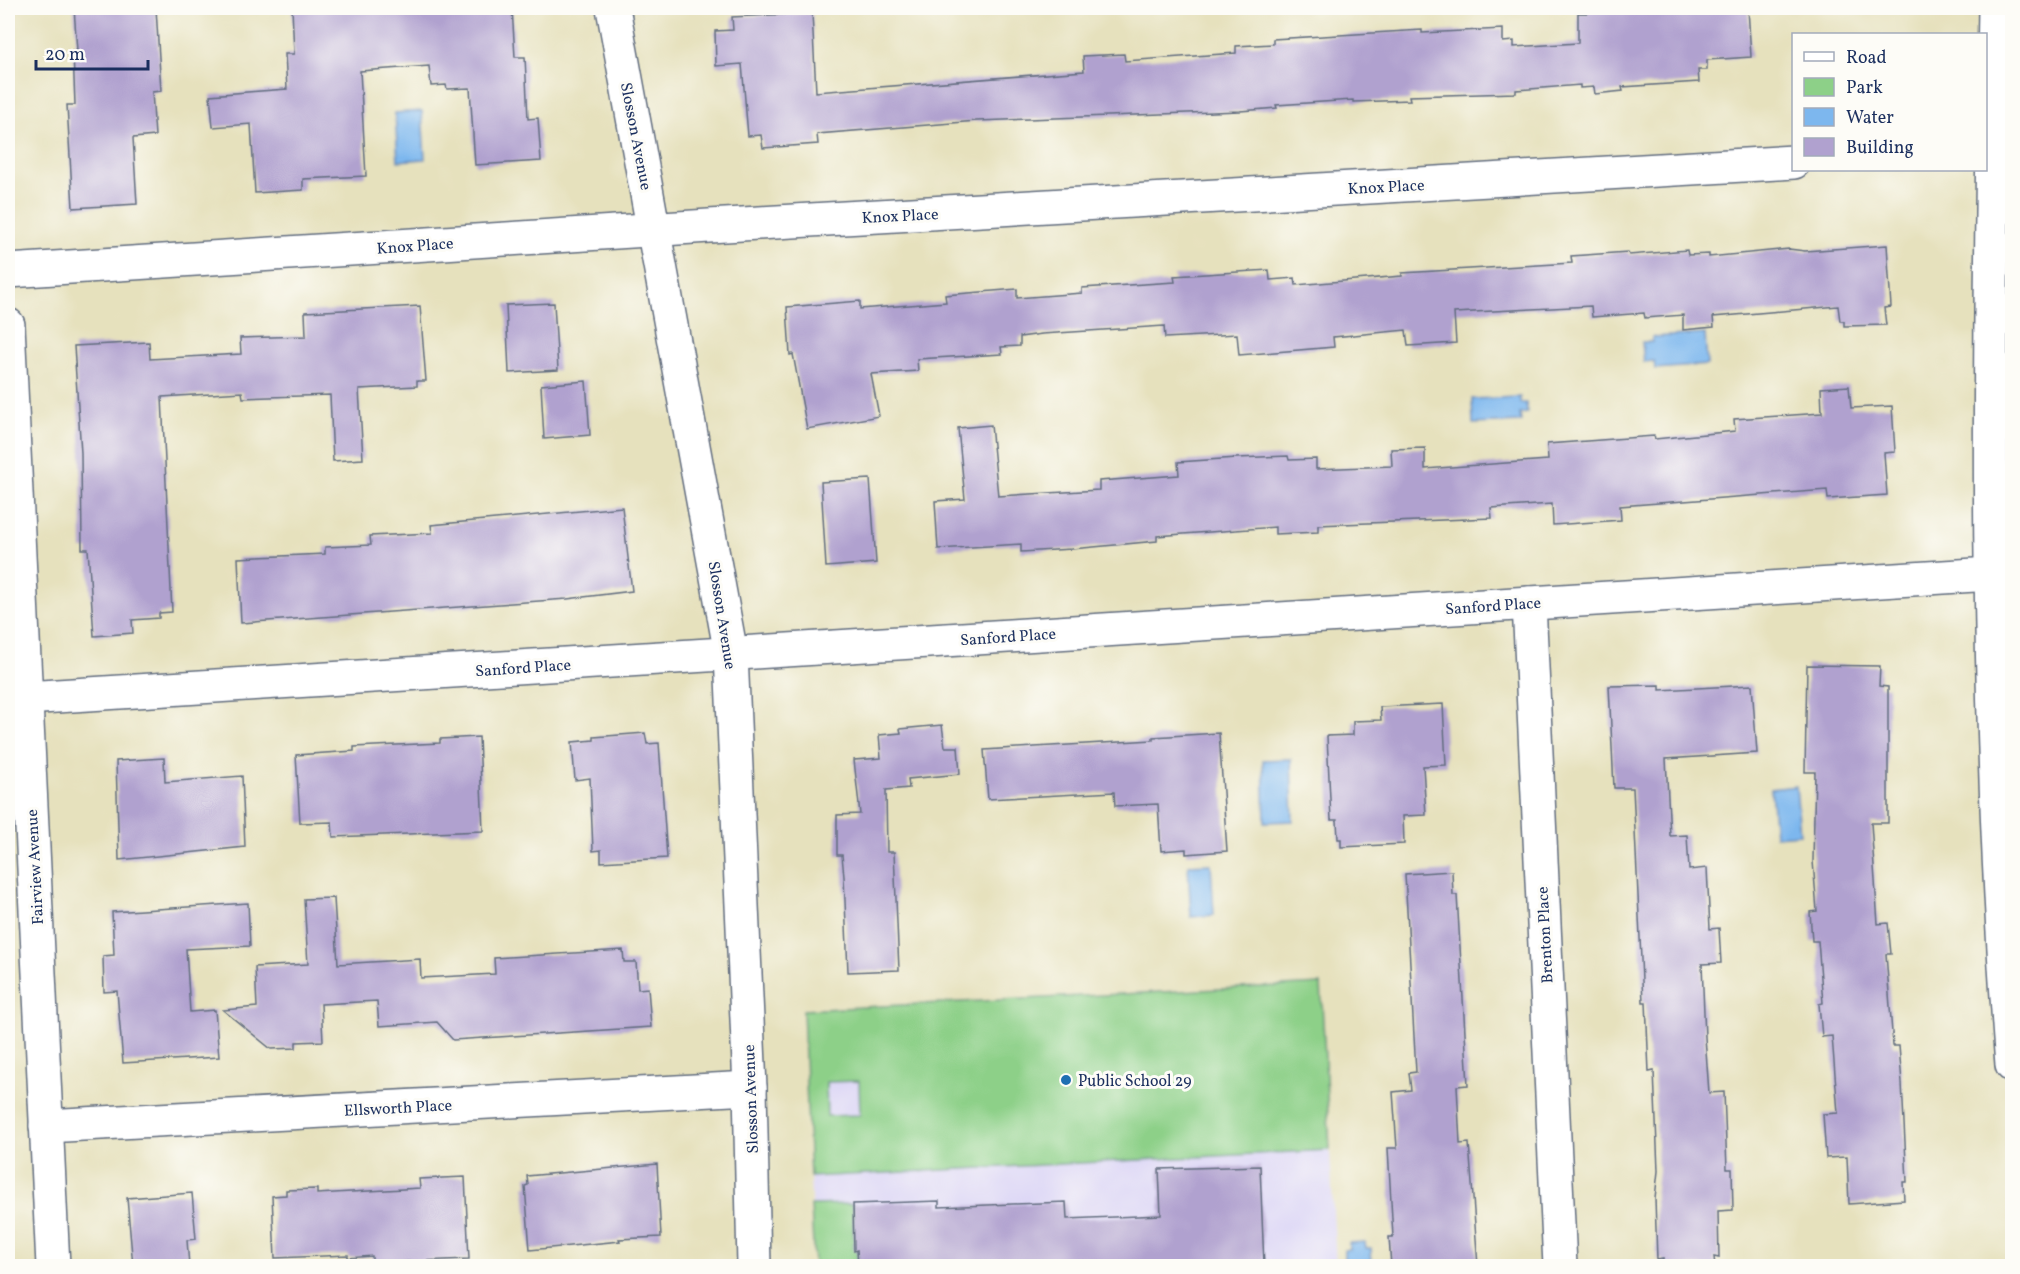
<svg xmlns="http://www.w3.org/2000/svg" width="2020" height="1274" font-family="Vollkorn,serif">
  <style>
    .built { fill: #dcd6f6 }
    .green { fill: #8dd088; stroke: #548073; stroke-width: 1.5; fill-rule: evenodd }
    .water { fill: #7db7ee; stroke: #4c73a6; stroke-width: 1.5 }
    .building { fill: #b0a1cf }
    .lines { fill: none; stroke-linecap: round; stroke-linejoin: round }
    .street-casing { stroke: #626d7f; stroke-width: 36 }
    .street { stroke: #fff; stroke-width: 33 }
    .poi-dot { fill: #1f6fb2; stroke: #fdfcf7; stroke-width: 2 }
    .labels { text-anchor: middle; stroke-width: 6; stroke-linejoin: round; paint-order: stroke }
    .street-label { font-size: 16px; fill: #1b2f5e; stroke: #fdfcf7 }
    .poi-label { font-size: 16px; fill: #1b2f5e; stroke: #fdfcf7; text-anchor: start }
  </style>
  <rect width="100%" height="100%" fill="#fdfcf7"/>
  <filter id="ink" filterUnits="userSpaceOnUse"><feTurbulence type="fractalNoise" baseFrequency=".0167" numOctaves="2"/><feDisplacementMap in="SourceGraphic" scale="12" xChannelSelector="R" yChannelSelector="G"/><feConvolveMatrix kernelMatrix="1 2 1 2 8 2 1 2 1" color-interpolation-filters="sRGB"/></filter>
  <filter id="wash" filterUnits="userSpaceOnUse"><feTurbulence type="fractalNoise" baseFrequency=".008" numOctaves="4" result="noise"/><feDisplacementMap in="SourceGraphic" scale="24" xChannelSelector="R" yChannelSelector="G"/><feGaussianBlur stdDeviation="1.35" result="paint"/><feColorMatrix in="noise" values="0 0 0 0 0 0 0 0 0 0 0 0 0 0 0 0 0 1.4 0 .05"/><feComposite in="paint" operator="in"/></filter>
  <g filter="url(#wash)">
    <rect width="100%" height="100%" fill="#e6e1bd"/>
    <path class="built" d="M1321,984L1336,1266H814L803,1010Z"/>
    <g class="green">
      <path d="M1321,984L1330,1150L810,1177L803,1010ZM859,1081L860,1115L827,1116L826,1082Z"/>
      <path d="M853,1204L854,1250H857L858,1266H814L811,1205Z"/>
    </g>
    <g class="water">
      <path d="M422,111L425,159L398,161L395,113Z"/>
      <path d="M1705,334L1707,365L1655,369L1654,361L1644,362L1642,342H1652V337Z"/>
      <path d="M1520,397V403H1526L1527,413L1520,414L1521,422L1473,424L1472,399Z"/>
      <path d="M1291,759L1293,821L1265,822L1263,760Z"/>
      <path d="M1796,786L1800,834L1775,836L1771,789Z"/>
      <path d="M1211,864L1214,915L1191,917L1188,865Z"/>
      <path d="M1365,1242L1366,1248H1371L1372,1266H1344V1250L1349,1249V1243Z"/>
    </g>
    <g id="blocks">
      <g class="building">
        <path d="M74,8H156L161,91L152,92L155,136L133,138L137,204L73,208L67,105H75L73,51H77Z"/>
        <path d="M292,8H512L515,57H525L528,119L538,118L541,161L475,165L470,88L447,89L446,85L431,86L429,66L360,71L366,176L303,179V190L255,193L251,124L213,127L210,95L287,89L285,54H294Z"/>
        <path d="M1615,8V11L1668,8H1748L1751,57L1707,60V70H1698L1699,82L1622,87L1623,91L1595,94L1594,87L1580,88V85L1516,90V93L1409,96L1410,100L1353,102V100L1276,105L1277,108L1240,111L977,121L817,134L818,144L763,148L761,135L748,136L742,64L716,66L715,31L733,30L732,17L812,13L816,92L1084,71L1083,56L1124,54L1125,61L1236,53V46L1273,44V39L1422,30V33L1503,29V42L1514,41V47L1578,43V13H1588L1587,9Z"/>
        <path d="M1887,245L1891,307L1884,308L1886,325L1844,326V321H1840L1838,306L1713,317L1714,327L1683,330V315L1645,318L1644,313L1592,317L1591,306L1454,313L1456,343L1408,346L1406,330L1333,337L1334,347L1239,355L1237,334L1165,338L1164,326L1042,334L1020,337V346L1001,347L1002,354L917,359L918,371L871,374L879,416L807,429L793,354L790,355L787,307L860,301V309L946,302L945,295L1017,289V298L1082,293V288L1175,282L1174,276L1269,270L1270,280L1295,278L1296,285L1402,276V273L1572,263L1571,256L1628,252L1629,255L1687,250L1688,255L1709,254V257L1789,249L1805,251Z"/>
        <path d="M554,303L558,370L509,373L506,305Z"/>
        <path d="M420,306L426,381H417V386L359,389L363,459L333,461L330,395L243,398L242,392L162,397L172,612L159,613V618L132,620L133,633L94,636L88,549H82L81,453L74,346L149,342L150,359L241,354L240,338L306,336L305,312Z"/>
        <path d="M586,381L590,435L544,439L541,385Z"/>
        <path d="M1849,386L1851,408L1892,406L1895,452L1884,453L1887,495L1828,499L1827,490L1620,506L1621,520L1553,525L1552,504L1491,508L1492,518L1318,525V532L1275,534V527L1157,536V541L1072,549L1021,552V544L938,549L935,501L965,499L958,428L991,425L998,496L1099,490V481L1179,475L1178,462L1237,458L1288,456L1289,460L1316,459V469L1392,466L1391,449L1425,448V469L1548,460L1547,444L1654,436L1655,439L1735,431L1734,419L1822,413L1821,388Z"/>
        <path d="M870,479L876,563L826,567L821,482Z"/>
        <path d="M622,507L632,591L567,599L241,623L238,558L325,554V547L371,545L370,536L432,533L431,525Z"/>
        <path d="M1807,665L1880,666L1879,686L1888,687V823H1871L1878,924L1888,923L1891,954H1886L1893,1046H1899L1902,1083L1907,1182H1903L1904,1200L1849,1204L1847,1157L1826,1158L1823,1114L1838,1113L1832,1036L1822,1037L1819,1004L1823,1003L1818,941H1812L1810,912L1817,911L1813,861L1815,772H1805Z"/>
        <path d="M1660,685V690L1752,685L1757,753L1666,759L1670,836L1687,835L1689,870L1707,868L1710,929L1719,928L1721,963L1702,964L1705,1037L1709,1093L1724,1092L1727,1169H1732L1733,1210L1718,1211L1719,1258L1714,1257L1715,1266H1663V1259L1657,1260L1655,1198L1658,1171L1654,1071L1649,1072L1646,1002H1643L1633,788H1614L1609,686Z"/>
        <path d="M1443,704L1446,765L1423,766L1426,815L1403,816L1404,844L1341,847V839H1338L1337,820H1331L1327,736L1353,735V721L1381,720L1380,707Z"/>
        <path d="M942,725L945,747H958L960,774L908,779L909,788L886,790L887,852H894L899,970L848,972L844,877L842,855H837V815L860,814L854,760L881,758L879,735L901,733L900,729Z"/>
        <path d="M645,733L647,744L659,743L667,858L601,862V850L593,851L590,778L575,780L572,742L594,740V737Z"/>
        <path d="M1219,733L1227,851L1186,854V849L1161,851L1158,804L1115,806L1114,792L988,799L984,750L1153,740V737Z"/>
        <path d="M479,737L483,831L333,837L332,822L300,823L296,755L354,751V747L440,743V739Z"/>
        <path d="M164,758L165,782L242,776L245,847L119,860L116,761Z"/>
        <path d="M1452,871L1453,895H1457L1468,1085L1457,1086L1460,1144L1469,1143L1478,1266H1391L1389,1237H1393L1388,1148H1397L1393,1092L1411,1090L1409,1073L1416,1072L1405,874Z"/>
        <path d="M334,898L338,964L420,959L421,978L495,974L494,958L623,950L624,962H636L638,989L648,988L651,1027L453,1040L437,1022L379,1026L377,1001L321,1004L323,1041L296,1042V1048L271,1049L223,1010L257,1007L255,967L308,964L304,899Z"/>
        <path d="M248,903L250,946L186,949L190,1012L215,1010L219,1057L123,1063L117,991L104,992L103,956L114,955L112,912Z"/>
        <path d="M657,1164L661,1237L619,1239L620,1241L530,1250L525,1186L528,1185L527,1176Z"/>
        <path d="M1260,1166L1264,1266H858L857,1250L854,1251L853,1204L939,1201V1207L1066,1202L1067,1219L1161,1215L1159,1169Z"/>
        <path d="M465,1177L469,1259L372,1263V1256L348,1258V1255L275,1258L272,1196L286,1195V1190L317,1189V1194L420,1188L419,1179Z"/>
        <path d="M192,1193L196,1239L187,1240L189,1266H133L127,1198Z"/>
      </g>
    </g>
  </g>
  <g filter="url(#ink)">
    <use href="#blocks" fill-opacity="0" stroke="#626d7f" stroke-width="1.5"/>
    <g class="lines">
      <g class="street-casing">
        <g id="street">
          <path d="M613,8L731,654L750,1088L754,1266"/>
          <path d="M1995,8C1989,360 1984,713 2012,1065"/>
          <path d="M8,271L709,226L1794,162"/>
          <path d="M8,325L53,1266"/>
          <path d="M1529,603L1560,1266"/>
          <path d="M25,698L1991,574"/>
          <path d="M46,1126L750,1088"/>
        </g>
      </g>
      <use href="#street" class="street"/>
    </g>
  </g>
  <circle class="poi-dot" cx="1066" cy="1080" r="6"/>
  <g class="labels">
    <g class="street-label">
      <text transform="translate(637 136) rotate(79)" y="6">Slosson Avenue</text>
      <text transform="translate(1386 186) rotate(-3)" y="6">Knox Place</text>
      <text transform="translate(900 215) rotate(-3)" y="6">Knox Place</text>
      <text transform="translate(415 245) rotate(-4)" y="6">Knox Place</text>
      <text transform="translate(1493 605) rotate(-4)" y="6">Sanford Place</text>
      <text transform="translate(723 615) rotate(81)" y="6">Slosson Avenue</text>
      <text transform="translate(1008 636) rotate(-4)" y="6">Sanford Place</text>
      <text transform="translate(523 667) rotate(-4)" y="6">Sanford Place</text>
      <text transform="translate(34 867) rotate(-93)" y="6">Fairview Avenue</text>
      <text transform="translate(1544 935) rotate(-93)" y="6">Brenton Place</text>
      <text transform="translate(750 1099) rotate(-92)" y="6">Slosson Avenue</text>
      <text transform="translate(398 1107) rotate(-3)" y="6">Ellsworth Place</text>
    </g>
    <g class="poi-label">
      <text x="1078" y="1086">Public School 29</text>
    </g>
  </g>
  <rect width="2020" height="1274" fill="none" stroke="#fdfcf7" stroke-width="30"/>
  <rect x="1792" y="33" width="195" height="138" fill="#fdfcf7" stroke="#a3aaba" stroke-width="1.5"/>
  <rect x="1804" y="52" width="30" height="9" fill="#ffffff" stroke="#a3aaba" stroke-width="1.5"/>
  <text x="1846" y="63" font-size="18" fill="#1b2f5e">Road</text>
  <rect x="1804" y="78" width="30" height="18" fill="#8dd088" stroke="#a3aaba" stroke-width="1.5"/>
  <text x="1846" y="93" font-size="18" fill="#1b2f5e">Park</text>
  <rect x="1804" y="108" width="30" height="18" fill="#7db7ee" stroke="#a3aaba" stroke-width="1.5"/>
  <text x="1846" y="123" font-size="18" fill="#1b2f5e">Water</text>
  <rect x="1804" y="138" width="30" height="18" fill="#b0a1cf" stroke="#a3aaba" stroke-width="1.5"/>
  <text x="1846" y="153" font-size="18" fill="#1b2f5e">Building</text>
  <path d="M36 60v9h112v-9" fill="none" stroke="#1b2f5e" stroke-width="3"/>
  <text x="45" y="60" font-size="18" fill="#1b2f5e" stroke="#fdfcf7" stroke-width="4.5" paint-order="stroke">20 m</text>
</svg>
